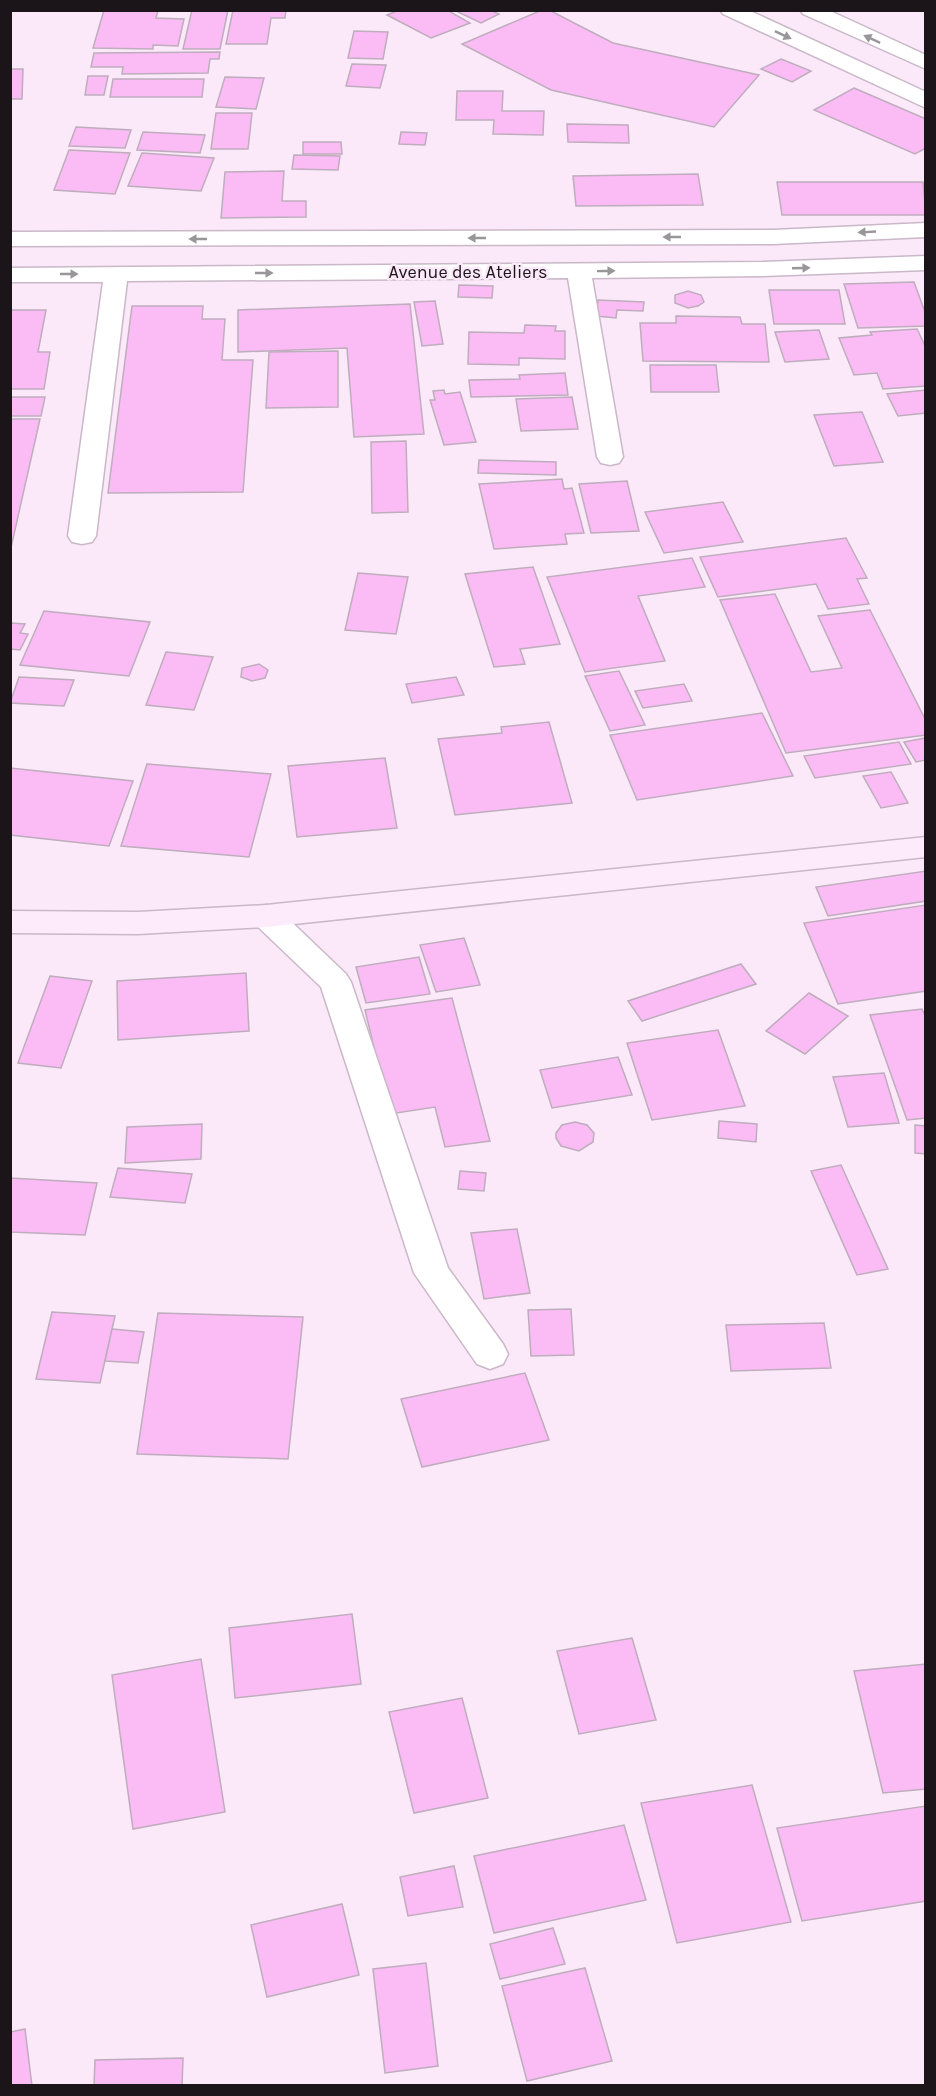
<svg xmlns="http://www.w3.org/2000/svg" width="936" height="2096" font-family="Karla,sans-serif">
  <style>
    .building { fill: #fbbcf6; stroke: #beadbc; stroke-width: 1.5 }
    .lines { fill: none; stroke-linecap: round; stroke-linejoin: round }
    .street-casing { stroke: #c9b8c7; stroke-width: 3 }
    .secondary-casing { stroke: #c9b8c7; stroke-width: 3 }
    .street { fill: #fff; fill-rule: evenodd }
    .secondary { fill: #fdeafb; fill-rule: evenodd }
    .oneway { fill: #989698 }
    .labels { text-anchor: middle; stroke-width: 5; stroke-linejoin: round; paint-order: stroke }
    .far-street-label { font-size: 18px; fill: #1b151a; stroke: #fbe9f9 }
  </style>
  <rect width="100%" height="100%" fill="#fbe9f9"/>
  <g class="building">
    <path d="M104,10H158L156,18L184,19L178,46L153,45V49L93,48Z"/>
    <path d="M192,10H228L220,49H183Z"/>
    <path d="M233,10H286L285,18H271L267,44H226Z"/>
    <path d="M399,10H447L470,23L431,38L387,15Z"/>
    <path d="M454,10H490L499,14L481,23Z"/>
    <path d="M542,10H549L613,43L759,75L714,127L551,90L462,44Z"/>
    <path d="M354,31L388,32L383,59L348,58Z"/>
    <path d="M220,52L219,59H210L208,73L122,74L123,67H91L94,53Z"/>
    <path d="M781,59L811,71L792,82L761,69Z"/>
    <path d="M352,64L386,65L380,88L346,86Z"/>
    <path d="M10,69H23L22,99H10Z"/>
    <path d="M88,76H108L104,95H85Z"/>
    <path d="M225,77L264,78L256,109L216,107Z"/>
    <path d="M113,79H204L202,97H110Z"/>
    <path d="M854,88L926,119V148L915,154L814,110Z"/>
    <path d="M457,91H503L502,111H544L543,135L493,134L494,120H456Z"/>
    <path d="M216,113H252L248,149H211Z"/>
    <path d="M567,124L628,125L629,143L568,142Z"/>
    <path d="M76,127L131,130L125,148L69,146Z"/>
    <path d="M143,132L205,135L200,153L137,150Z"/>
    <path d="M401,132L427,133L425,145L399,144Z"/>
    <path d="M303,142H341L342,154H303Z"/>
    <path d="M69,150L130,153L115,194L54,190Z"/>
    <path d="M142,153L214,158L201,191L128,186Z"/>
    <path d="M294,155L340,156L338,170L292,169Z"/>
    <path d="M284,171L282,201H306V217L221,218L225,172Z"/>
    <path d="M698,174L703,205L576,206L573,176Z"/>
    <path d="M777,182H923L926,215H782Z"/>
    <path d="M914,282L926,315V326L858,328L844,284Z"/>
    <path d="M459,285L493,286L492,298L458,297Z"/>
    <path d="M769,290H839L845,324H774Z"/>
    <path d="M688,291L701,295L704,302L698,306L688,308L675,303V295Z"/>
    <path d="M598,300L644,302L643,311L617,310L616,318L596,316Z"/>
    <path d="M435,301L443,344L422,346L414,302Z"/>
    <path d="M410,304L424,434L354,437L347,348L238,352V310Z"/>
    <path d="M132,306H203L202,319H225L222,360H253L243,492L108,493Z"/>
    <path d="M10,310H46L38,352H50L44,389H10Z"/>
    <path d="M676,316L740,317L742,324H765L769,362L643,361L640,323H676Z"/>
    <path d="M525,325L556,326L555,331H565V359L519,358V365L468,364L469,332L524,333Z"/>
    <path d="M917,329L926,348V386L883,389L877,373L854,375L839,338L872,335L870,332Z"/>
    <path d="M819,330L829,359L785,362L775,332Z"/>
    <path d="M338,351V407L266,408L269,352Z"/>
    <path d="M650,365H716L719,392H651Z"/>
    <path d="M565,373L568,395L471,397L469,380L520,379L519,375Z"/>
    <path d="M444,390L445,394L460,392L476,442L444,445L430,400H435L433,391Z"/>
    <path d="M926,390V413L898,416L887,394Z"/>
    <path d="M10,397H45L41,416H10Z"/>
    <path d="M572,397L578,429L521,431L516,399Z"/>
    <path d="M862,412L883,462L834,466L814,415Z"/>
    <path d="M10,419H40L10,552Z"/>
    <path d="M406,441L408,512L372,513L371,442Z"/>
    <path d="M479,460L556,462V475L478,473Z"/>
    <path d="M562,479L564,489L572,488L584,533L565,534L567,544L494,549L479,484Z"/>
    <path d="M627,481L639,531L591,533L579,484Z"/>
    <path d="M723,502L743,542L664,553L645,512Z"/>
    <path d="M846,538L867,578L857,579L869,604L828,609L816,584L718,597L700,557Z"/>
    <path d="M692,558L705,587L638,596L665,661L585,672L547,577Z"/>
    <path d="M533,567L560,644L520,649L525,664L494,667L465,574Z"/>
    <path d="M358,573L408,577L396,634L345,630Z"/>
    <path d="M775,594L811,672L842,668L818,616L870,610L926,721V735L786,753L720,600Z"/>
    <path d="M44,611L150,622L129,676L20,665Z"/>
    <path d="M10,623L25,624L20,633L28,634L20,650L10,649Z"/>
    <path d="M166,652L213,657L194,710L146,705Z"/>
    <path d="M259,664L268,670L265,678L252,681L241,677L242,668Z"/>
    <path d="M619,671L645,725L610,731L585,676Z"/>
    <path d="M19,677L74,680L64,706L10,703Z"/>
    <path d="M456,677L464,695L412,703L406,684Z"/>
    <path d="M684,684L692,701L643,708L635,691Z"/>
    <path d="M762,713L793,776L637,800L610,735Z"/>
    <path d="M549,722L572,803L455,815L438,739L502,733L501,727Z"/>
    <path d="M925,738L926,760L916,762L904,742Z"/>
    <path d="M899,742L911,764L815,778L804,756Z"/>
    <path d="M385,758L397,828L297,837L288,766Z"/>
    <path d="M147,764L271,774L249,857L121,846Z"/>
    <path d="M10,768L133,781L109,846L10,835Z"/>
    <path d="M891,772L908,803L881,808L863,776Z"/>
    <path d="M926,871V901L828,916L816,887Z"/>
    <path d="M926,905V991L838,1004L804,923Z"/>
    <path d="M464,938L480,985L436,992L420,945Z"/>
    <path d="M419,957L430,994L366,1003L356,967Z"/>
    <path d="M741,964L756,984L642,1021L628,1001Z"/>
    <path d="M246,973L249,1031L118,1040L117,981Z"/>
    <path d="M50,976L92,981L61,1068L18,1063Z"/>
    <path d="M809,993L848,1016L805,1054L766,1031Z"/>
    <path d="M452,998L490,1141L445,1147L435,1107L390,1114L365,1010Z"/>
    <path d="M922,1009L926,1018V1118L907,1120L870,1015Z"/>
    <path d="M718,1030L745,1106L652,1120L627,1043Z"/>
    <path d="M618,1057L632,1095L552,1108L540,1070Z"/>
    <path d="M884,1073L899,1123L848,1127L833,1077Z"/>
    <path d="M719,1121L757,1124L756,1142L718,1138Z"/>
    <path d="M575,1122L587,1125L594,1133L593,1142L579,1151L561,1146L556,1138V1133L562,1125Z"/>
    <path d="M202,1124L201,1159L125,1163L127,1127Z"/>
    <path d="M915,1125L926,1126V1154L915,1153Z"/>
    <path d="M841,1165L888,1269L857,1275L811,1171Z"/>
    <path d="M118,1168L192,1174L185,1203L110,1197Z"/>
    <path d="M460,1171L486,1173L484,1191L458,1189Z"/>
    <path d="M10,1178L97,1183L85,1235L10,1232Z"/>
    <path d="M517,1229L530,1293L484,1299L471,1233Z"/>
    <path d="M571,1309L574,1355L531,1356L528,1310Z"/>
    <path d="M52,1312L115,1316L100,1383L36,1379Z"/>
    <path d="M158,1313L303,1317L288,1459L137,1454Z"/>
    <path d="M824,1323L831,1368L731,1371L726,1325Z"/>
    <path d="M112,1329L144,1332L138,1363L105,1361Z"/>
    <path d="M525,1373L549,1440L422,1467L401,1399Z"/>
    <path d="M352,1614L361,1684L235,1698L229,1628Z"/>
    <path d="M632,1638L656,1720L579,1734L557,1651Z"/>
    <path d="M201,1659L225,1812L133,1829L112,1675Z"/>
    <path d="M926,1664V1789L883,1793L854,1671Z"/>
    <path d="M462,1698L488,1798L414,1813L389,1712Z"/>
    <path d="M752,1785L791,1922L677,1943L641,1803Z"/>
    <path d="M926,1806V1901L802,1921L777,1828Z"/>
    <path d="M624,1825L646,1900L494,1933L474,1856Z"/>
    <path d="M454,1866L463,1907L408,1916L400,1877Z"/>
    <path d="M342,1904L359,1975L267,1997L251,1925Z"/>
    <path d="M553,1928L565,1964L500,1979L490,1944Z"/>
    <path d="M426,1963L438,2066L385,2073L373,1969Z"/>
    <path d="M585,1968L612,2061L527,2081L502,1986Z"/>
    <path d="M25,2029L32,2086H10V2032Z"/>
    <path d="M183,2058L182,2086H94L95,2060Z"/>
  </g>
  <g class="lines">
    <g class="street-casing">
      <g id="street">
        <path d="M720,10H748L926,92V108L723,14Z"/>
        <path d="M800,10H828L926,55V69L803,14Z"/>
        <path d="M926,223V237L773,244L10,246V232L773,230Z"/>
        <path d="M926,256V270L763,276L592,278L623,457L619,463L610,465L601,463L597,457L568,278L127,281L96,536L92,542L82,544L72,542L68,536L103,282H10V268L763,262Z"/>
        <path d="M266,905L277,908L346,974L351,982L448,1268L503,1344L508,1354L503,1364L490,1369L477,1364L414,1273L321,987L255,924L250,916L255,908Z"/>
      </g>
    </g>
    <g class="secondary-casing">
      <path id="secondary" d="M926,837V857L266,927L138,934L10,933V911L138,912L266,905Z"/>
    </g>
    <use href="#street" class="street"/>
    <use href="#secondary" class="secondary"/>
  </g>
  <defs><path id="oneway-solid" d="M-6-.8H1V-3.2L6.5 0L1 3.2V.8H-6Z" transform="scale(1.5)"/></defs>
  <g class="oneway">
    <use href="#oneway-solid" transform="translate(783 35) rotate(25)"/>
    <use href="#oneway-solid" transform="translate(872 39) rotate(-155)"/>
    <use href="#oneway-solid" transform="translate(867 232) rotate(177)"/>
    <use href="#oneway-solid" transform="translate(672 237) rotate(180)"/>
    <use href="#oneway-solid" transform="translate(477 238) rotate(180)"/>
    <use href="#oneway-solid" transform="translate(198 239) rotate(180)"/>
    <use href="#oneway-solid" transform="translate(801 268) rotate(-2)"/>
    <use href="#oneway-solid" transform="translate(606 271) rotate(-1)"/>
    <use href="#oneway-solid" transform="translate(264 273)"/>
    <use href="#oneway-solid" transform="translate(69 274)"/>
  </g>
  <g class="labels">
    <g class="far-street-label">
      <text x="468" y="278">Avenue des Ateliers</text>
    </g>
  </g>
  <rect width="936" height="2096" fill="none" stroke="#1b151a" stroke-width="24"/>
</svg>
